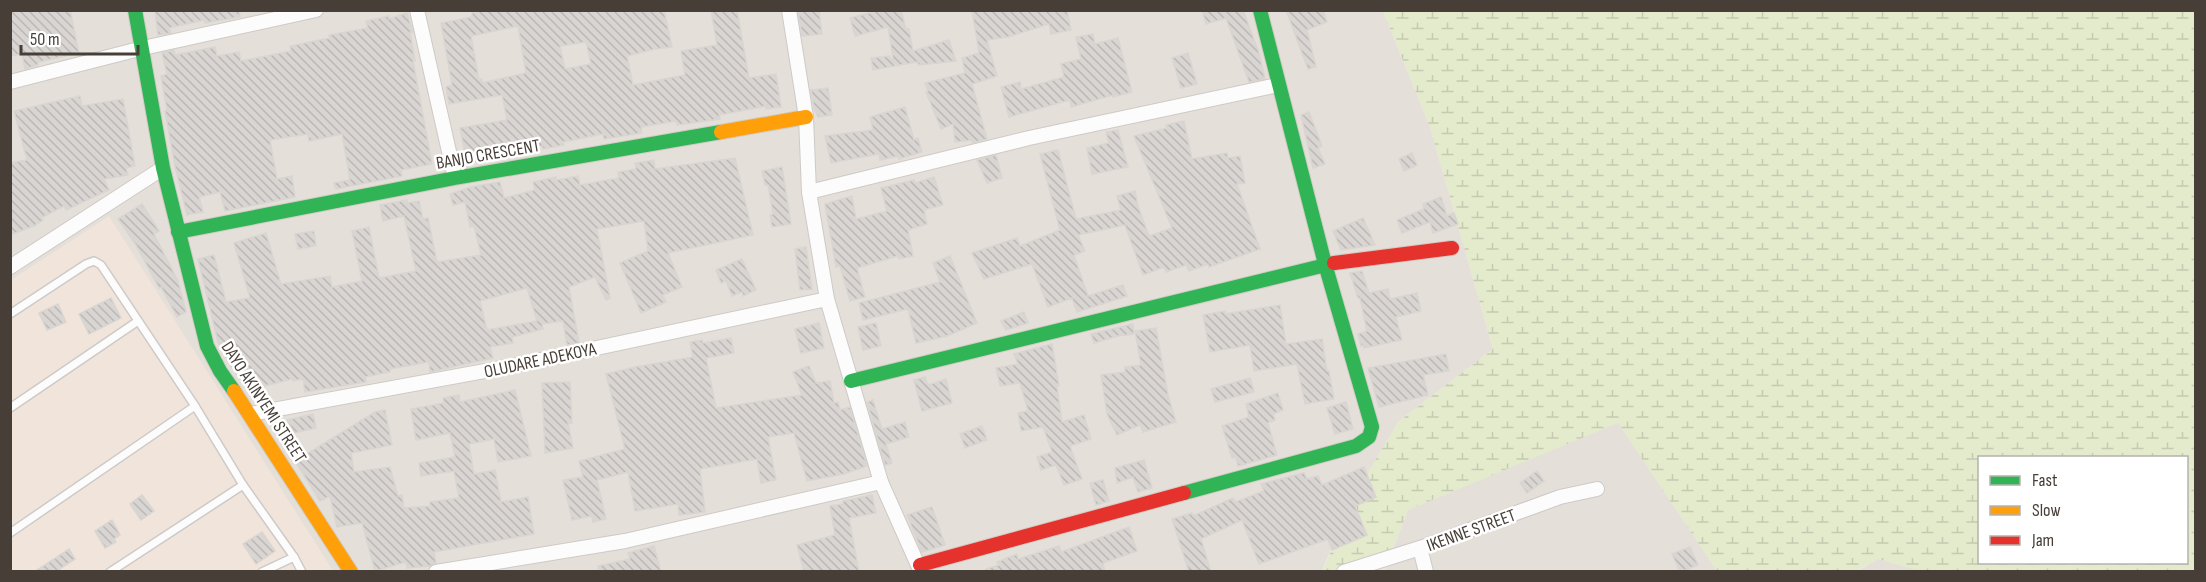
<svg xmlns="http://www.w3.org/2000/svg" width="2206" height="582" font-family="'Sofia Sans Condensed',sans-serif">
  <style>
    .residential { fill: #e5dfd9 }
    .commercial { fill: #f0e4db }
    .wetland { fill: url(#wetland-marsh); fill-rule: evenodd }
    .building { fill: url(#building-back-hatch); stroke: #d9d5d1; stroke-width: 1.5; fill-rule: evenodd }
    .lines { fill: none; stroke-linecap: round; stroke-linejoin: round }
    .lane-casing { stroke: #cdcac7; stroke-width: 10 }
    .street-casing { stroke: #cdcac7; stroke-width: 16 }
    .fast-casing { stroke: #d1cbc4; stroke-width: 16 }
    .slow-casing { stroke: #d1cbc4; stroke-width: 16 }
    .jam-casing { stroke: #d1cbc4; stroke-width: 16 }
    .lane { stroke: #fdfcfc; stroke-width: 7 }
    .street { stroke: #fdfcfc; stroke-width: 14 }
    .fast { stroke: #30b455; stroke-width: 14 }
    .slow { stroke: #ff9f0a; stroke-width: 14 }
    .jam { stroke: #e5322d; stroke-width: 14 }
    .labels { text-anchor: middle; stroke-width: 5; stroke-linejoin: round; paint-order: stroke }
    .street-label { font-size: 18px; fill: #473e37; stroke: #fff }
  </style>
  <defs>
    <pattern id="wetland-marsh" width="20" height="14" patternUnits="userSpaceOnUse" patternTransform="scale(1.5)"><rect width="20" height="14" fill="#e4eacc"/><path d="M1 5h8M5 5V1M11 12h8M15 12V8" fill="none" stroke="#c5cab0"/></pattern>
    <pattern id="building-back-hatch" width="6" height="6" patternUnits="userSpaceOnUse" patternTransform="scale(1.5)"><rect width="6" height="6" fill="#d9d5d2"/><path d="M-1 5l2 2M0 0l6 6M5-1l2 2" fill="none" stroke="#bcb8b5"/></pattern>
  </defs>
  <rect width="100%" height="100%" fill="#f1eeeb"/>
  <g class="residential">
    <path d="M10,11H1383L1430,127L1493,349L1398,422L1337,535L1322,571H11Z"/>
    <path d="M1618,422L1717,571L1384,572L1408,510Z"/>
    <path d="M1878,559L1923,571L1856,572Z"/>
  </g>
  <path class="commercial" d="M109,216L318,547L333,571L11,572V280Z"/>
  <path class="wetland" d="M1383,11H2195V571L1923,572L1878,559L1856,571H1717L1618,423L1408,510L1384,571L1322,572L1355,494L1398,422L1493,349L1430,127ZM1980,458H2186V562H1980Z"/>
  <g class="building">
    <path d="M10,10H70L79,53L38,62V65L25,69L22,54L10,56Z"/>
    <path d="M155,10H239L240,17L205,23L204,20L169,28L171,33L158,35Z"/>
    <path d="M472,10H664L672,47L655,49L627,56L633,85L685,75L681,51L717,45L711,10H737L749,78L776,74L781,107L766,109V106L719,115L720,119L677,125L676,121L641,127L642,133L604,139L603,134L563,142L564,145L543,149L542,146L498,154L499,158L467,164L460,128L507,120L502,95L449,104L446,87L452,85L441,23L472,17ZM518,26L526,73L482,83V79L479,80L471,36ZM586,42L591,64L565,69L560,46Z"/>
    <path d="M798,10H819L822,34L802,36Z"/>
    <path d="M871,10H901L906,29H909L913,51L949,40L956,61L919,65L917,62L873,70L871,58L890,56V59L893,58L888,27L855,36L850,18L872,12Z"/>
    <path d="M972,10H1067L1071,30L1051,34L1049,24L1008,37L987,40L997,76L972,84L987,139L972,143V140L955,142L953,124L941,129L926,92L928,91L925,83L965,73L962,58L979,53Z"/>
    <path d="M1202,10H1243L1259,53L1265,79L1249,82L1226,18L1206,24Z"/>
    <path d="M1286,10H1323L1327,22L1307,30L1316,67L1308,69Z"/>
    <path d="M407,13L413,32H410L415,61H413L432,164L401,170L402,176L336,189L334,183L350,180L342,134L309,141L308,134L270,140L277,179L292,176L295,197L225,211L220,192L199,197L203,212L187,215L175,166L165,111L167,110L161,76L167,74L162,53L174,50L175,55L215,47L217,56L239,52L241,61L291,51L290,46L330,38L329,35L368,28L366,21L389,16V19Z"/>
    <path d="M1093,34L1095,44L1118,38L1132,92L1113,97V95L1071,107L1070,100L1009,117L1001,87L1020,82L1021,89L1064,77L1061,64L1081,59L1076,37Z"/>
    <path d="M1188,53L1197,84L1181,88L1172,58Z"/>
    <path d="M828,88L832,115L818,117L814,108L811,90Z"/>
    <path d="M80,96L82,106L123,99L135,166L126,168L128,175L104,179L109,190L66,210L64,206L41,218L43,220L34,226L10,235V163L27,160L14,111Z"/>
    <path d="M905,107L914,140L918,138L922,152L899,159L898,156L880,160L879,154L831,163L825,136L873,130L870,117Z"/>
    <path d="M1309,112L1322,146L1318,148L1325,164L1313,168L1301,115Z"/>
    <path d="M1184,121L1192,159L1227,153L1228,158L1240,156L1245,183L1237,184L1260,249L1209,267L1208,264L1189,271L1186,265L1166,272L1164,267L1143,275L1125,225L1078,235L1085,251L1074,255L1088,296L1123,285L1127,296L1077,312L1072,298L1048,307L1032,264L984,279L972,253L1017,238L1020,246L1060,230L1040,154L1058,150L1076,219L1121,210L1117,196L1135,191L1138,206L1149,236L1172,228L1134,136L1167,128L1166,125Z"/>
    <path d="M1118,130L1128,167L1092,174L1087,148L1109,143L1106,132Z"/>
    <path d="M1412,153L1417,165L1404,171L1399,159Z"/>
    <path d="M996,155L1002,178L987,183L977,160Z"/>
    <path d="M735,158L753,235L668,253L682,287L663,295L666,302L641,313L620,263L648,251L644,221L597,229L610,298L606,300L595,277L569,287L579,343L567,345L563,321L542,324L543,329L512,337L513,343L490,347L493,358L430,372L429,362L390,369V372L365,377L366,382L305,392L303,379L293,381L292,379L257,388L260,397L255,399L230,365L218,342L198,259L214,255L226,302L250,298L234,243L266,233L281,284L330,276L332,287L362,281L352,231L369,227L379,278L416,271L404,216L383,221L380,205L407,200V203L419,201L423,219L428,218L437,262L481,255L474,226L470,227L465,202L453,205L450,194L471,187L500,182L504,198L535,190L533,182L556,177V180L578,176L580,185L619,178L618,172L636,169L635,163L654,160L655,169ZM527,288L537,321L487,330L480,301Z"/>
    <path d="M782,167L791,224L772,227L770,215L773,214L768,185H765L762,171Z"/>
    <path d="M934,177L943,205L924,210L927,224L908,230L913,256L899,259L898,256L857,268L865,297L850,301L840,266L836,267L825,204L852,196L856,219L887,211L881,188L914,180L915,183Z"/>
    <path d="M1441,197L1447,216L1454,213L1458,224L1433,233L1430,222L1402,233L1397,220L1424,209L1423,204Z"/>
    <path d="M142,204L159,231L154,234L178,281L186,312L177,317L161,287L159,288L136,245L118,219Z"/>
    <path d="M1363,218L1375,245L1341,250L1333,231Z"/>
    <path d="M314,231L316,246L298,249L295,234Z"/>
    <path d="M806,247L812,289L800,290L795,249Z"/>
    <path d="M950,256L977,323L947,336L916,343L908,309L863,320L859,303L940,282L933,263Z"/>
    <path d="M742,259L756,290L743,296L742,292L732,296L726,281L721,283L716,270Z"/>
    <path d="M1362,271L1369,293L1388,289L1390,299L1417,293L1421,311L1396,317L1402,340L1364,348L1363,345L1361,346L1358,334L1367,331L1360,298H1358L1350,273Z"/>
    <path d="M111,298L121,318L89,334L79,314Z"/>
    <path d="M58,304L66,322L47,330L39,313Z"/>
    <path d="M1280,305L1286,344L1322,339L1327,371H1329L1334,399L1305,404L1297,364L1254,371L1250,345L1210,352L1203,315L1225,311V314Z"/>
    <path d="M1024,312L1028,323L1006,330L1001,321Z"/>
    <path d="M819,323L824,348L801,353L795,329Z"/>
    <path d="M876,323L881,346L863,350L858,327Z"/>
    <path d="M1133,324L1134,334L1118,336L1094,343L1091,334Z"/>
    <path d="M1156,328L1168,395L1176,422L1143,432L1140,425L1117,435L1107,414L1101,375L1125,372V367L1141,365L1135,331Z"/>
    <path d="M731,338L734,353L706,358L716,408L802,395L793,372L809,366L816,383L830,381L834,403L838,402L840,410L850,407L867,466L844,474L807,481L794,433L768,437L776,480L761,483L757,459L700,469L705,512L679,515L678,504L635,511L628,472L597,480L606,519L593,522L592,516L572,520L563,480L583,477L579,461L625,449L606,374L635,367L693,357L690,342L702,340L703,343Z"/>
    <path d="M1052,344L1059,386H1057L1062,422L1084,415L1091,439L1070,446L1082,479L1064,485L1056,465L1041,470L1037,457L1052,452L1043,427L1021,431L1018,413L1028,411L1020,383L1000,386L996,368L1018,364L1014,354Z"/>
    <path d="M1446,354L1449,371L1423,375L1428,395L1379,407L1368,368Z"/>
    <path d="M925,377L928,385L946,379L952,403L922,411L914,380Z"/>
    <path d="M1250,378L1254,392L1215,402L1211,389Z"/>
    <path d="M570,382L572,423H568L573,448L545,453L542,383Z"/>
    <path d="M515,390L531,456L498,462L494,439L469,444L474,474L495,470L501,502L528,497L534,534L434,552L436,563L430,566L407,568L406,562L375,571L362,523L337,527L330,496L320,501L295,461L375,412L385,410L392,445L351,453L354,472L390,467L398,496L402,495L404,508L430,506V502L459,498L454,471L421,476L419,463L455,457L450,433L416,440L411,409L444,403L443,398L459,395L460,402Z"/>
    <path d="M1278,393L1283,410L1273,414L1275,420L1268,423L1277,455L1238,466L1236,457L1232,458L1222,426L1249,417L1246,404Z"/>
    <path d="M873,400L882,429L905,422L909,437L886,444L892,463L885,465L867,402Z"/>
    <path d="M1346,402L1353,429L1335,434L1327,408Z"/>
    <path d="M313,414L316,428L294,433L287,420Z"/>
    <path d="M982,426L987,440L965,448L960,434Z"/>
    <path d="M1144,460L1152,488L1138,492L1133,477L1117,483L1115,468Z"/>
    <path d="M1364,467L1376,497L1355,506L1367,535L1332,550L1328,539L1259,564L1242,520L1201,539L1211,572H1189L1172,519L1192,513L1193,516L1233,498L1235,502L1264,491L1261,484L1304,473L1307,479L1318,476L1322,485Z"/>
    <path d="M1537,471L1544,481L1527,493L1520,483Z"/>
    <path d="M1103,480L1109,501L1096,505L1090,483Z"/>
    <path d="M142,495L154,511L141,520L130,504Z"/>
    <path d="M872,495L876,513L849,518L859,572H804L797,545L835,535L830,506L843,504V501Z"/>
    <path d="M932,507L945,545L922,552L907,515Z"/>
    <path d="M112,520L120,535L114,539L116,542L105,548L95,531Z"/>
    <path d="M1129,527L1137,551L1103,563L1105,572H986V569L999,565L997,562L1017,554L1018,559L1059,546L1061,552Z"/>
    <path d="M262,532L275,551L256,564L243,544Z"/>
    <path d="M654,546L661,572H599L598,566L630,559L628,553Z"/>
    <path d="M1690,547L1698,565L1680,572L1672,554Z"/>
    <path d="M69,549L75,559L55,572H34Z"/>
  </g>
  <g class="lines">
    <g class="lane-casing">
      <g id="lane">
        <path d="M10,314L86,264L94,261L101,265L195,406L243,485L294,557L302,572"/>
        <path d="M10,408L138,321"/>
        <path d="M10,533L195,406"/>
        <path d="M110,572L243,485"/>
        <path d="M262,572L294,557"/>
      </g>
    </g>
    <g class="street-casing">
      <g id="street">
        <path d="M417,10L455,178"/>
        <path d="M789,10L806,117L809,192L827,299L881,482L921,572"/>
        <path d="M10,82L143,48L316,10"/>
        <path d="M809,192L1029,138L1278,85"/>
        <path d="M10,267L163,168"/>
        <path d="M251,414L512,366L827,299"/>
        <path d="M1420,548L1426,572"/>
        <path d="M436,572L625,541L881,482"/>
        <path d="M1344,572L1420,548L1560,497L1597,489"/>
      </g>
    </g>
    <g class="fast-casing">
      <g id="fast">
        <path d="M135,10L163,168L207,346L220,371L234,391"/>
        <path d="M178,232L455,178L721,132"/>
        <path d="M851,381L1334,263"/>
        <path d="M1184,493L1356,446L1369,437L1372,427L1325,264L1260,10"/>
      </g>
    </g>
    <g class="slow-casing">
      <g id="slow">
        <path d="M721,132L806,117"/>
        <path d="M234,391L351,572"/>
      </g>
    </g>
    <g class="jam-casing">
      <g id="jam">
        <path d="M1334,263L1452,248"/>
        <path d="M920,565L1184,493"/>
      </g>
    </g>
    <use href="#lane" class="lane"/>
    <use href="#street" class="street"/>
    <use href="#fast" class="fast"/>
    <use href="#slow" class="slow"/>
    <use href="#jam" class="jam"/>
  </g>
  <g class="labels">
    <g class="street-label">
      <text transform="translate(488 154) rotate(-10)" y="6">BANJO CRESCENT</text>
      <text transform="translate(540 360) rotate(-12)" y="6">OLUDARE ADEKOYA</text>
      <text transform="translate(264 402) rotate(57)" y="6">DAYO AKINYEMI STREET</text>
      <text transform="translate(1471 530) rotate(-20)" y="6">IKENNE STREET</text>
    </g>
  </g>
  <rect width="2206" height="582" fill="none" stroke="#473e37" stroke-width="24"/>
  <rect x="1978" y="456" width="210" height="108" fill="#ffffff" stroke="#b5b2af" stroke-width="1.5"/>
  <rect x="1990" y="476" width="30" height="9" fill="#30b455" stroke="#b5b2af" stroke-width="1.5"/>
  <text x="2032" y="486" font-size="18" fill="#473e37">Fast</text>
  <rect x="1990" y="506" width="30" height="9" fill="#ff9f0a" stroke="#b5b2af" stroke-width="1.5"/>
  <text x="2032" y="516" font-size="18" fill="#473e37">Slow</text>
  <rect x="1990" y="536" width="30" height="9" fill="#e5322d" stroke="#b5b2af" stroke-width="1.5"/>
  <text x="2032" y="546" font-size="18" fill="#473e37">Jam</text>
  <path d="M21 45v9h117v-9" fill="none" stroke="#473e37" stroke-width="3"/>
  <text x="30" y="45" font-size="18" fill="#473e37" stroke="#ffffff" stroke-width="4.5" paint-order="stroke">50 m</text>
</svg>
